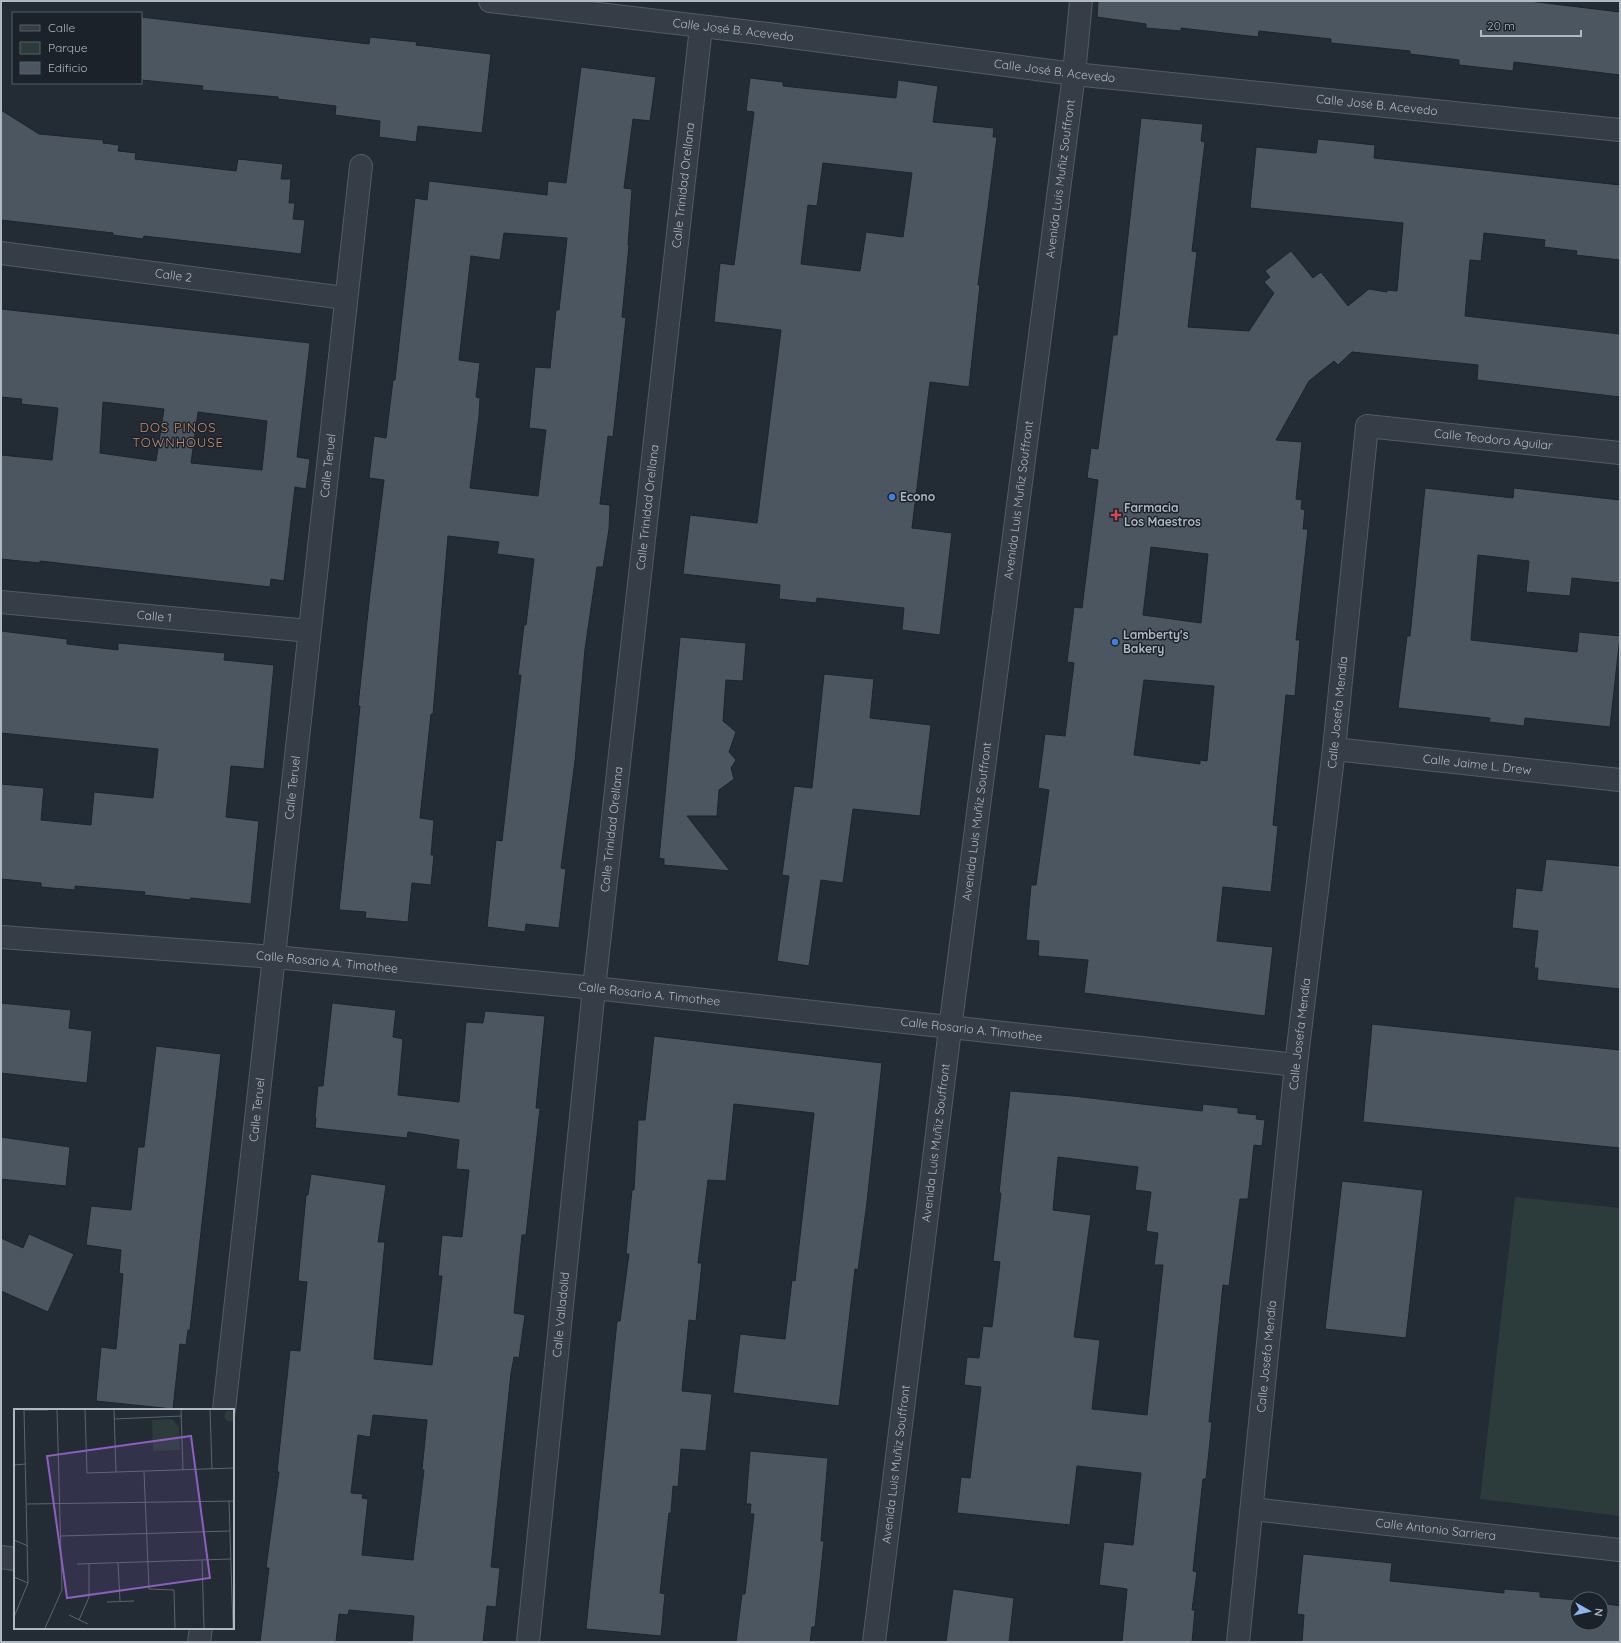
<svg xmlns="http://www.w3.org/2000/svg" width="1621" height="1643" font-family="Quicksand,sans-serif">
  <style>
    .green { fill: #2b3c3b }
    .building { fill: #4b5661; stroke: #1d242d; fill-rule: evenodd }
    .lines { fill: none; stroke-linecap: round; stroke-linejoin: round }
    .minor-casing { stroke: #535b64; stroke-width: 24 }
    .tertiary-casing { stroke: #535b64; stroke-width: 24 }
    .minor { stroke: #363d46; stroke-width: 22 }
    .tertiary { stroke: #363d46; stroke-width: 22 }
    .shop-dot { fill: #3f7fe0; stroke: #1b222a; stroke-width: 1.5 }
    .health-dot { fill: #e0444e; stroke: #1b222a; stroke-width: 1.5 }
    .labels { text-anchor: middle; stroke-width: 3; stroke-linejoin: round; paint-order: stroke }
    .street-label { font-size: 12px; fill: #b0b8c2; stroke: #1b222a }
    .poi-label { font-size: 12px; font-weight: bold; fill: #b0b8c2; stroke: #1b222a; text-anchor: start }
    .neighbourhood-label { font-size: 13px; letter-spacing: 1px; fill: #c68c68; stroke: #1b222a }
    .inset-road { fill: none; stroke: #5b646d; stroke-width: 1 }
    .view { fill: #8e5dc0; fill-opacity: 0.15; stroke: #8e5dc0; stroke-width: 2 }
    .inset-edge { fill: none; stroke: #b0b8c2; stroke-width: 2 }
  </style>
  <rect width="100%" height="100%" fill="#232c35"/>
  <path class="green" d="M1515,1197L1620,1208V1516L1480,1499Z"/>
  <g class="building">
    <path d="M1098,1H1529L1620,12V75L1514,62L1513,71L1459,65V60L1410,54V51L1331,43V39L1259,31L1258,37L1181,28V31L1146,28V24L1097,17Z"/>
    <path d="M141,17L369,44L370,37L417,42L416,45L491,54L482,133L418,126L416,142L379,137L380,121L335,115L336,106L278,99V97L202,90L203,86L141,80Z"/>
    <path d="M581,67L656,77L650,121L633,119L624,188L632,189L628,245H629L622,317L626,318L613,437L608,436L600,504L610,505L609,529L603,567H597L585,649L575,761L561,868L566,869L559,928L526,924L525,932L487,927L496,840L502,841L521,675H518L524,625H526L534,559L497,554L499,542L448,536L433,714H431L420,818L434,820L431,855H434L431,885L412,883L408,922L365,918L366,912L339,910L360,706H358L370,593L384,480L369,478L374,436L386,438L393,380H395L415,198L427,200L429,181L547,195L548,181L566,183ZM504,233L567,238L559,310H556L550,368L535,367L529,428L546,430L538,496L470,488L479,416L480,398L476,397L480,363L459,360L471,256L500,260Z"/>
    <path d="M750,78L783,82V86L896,98L898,80L938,86L933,122L994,128L993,137H997L978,285H980L969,387L930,382L912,528L952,533L940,635L902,630L904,608L817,598L816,603L779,599L780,585L683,574L690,515L757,523L781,330L714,322L720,263L734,265L754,112L746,111ZM823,163L912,173L903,237L866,232L860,271L801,264L808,205L817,206Z"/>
    <path d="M1,110L39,134L103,140V143L119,145L118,151L136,153L135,159L236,171L238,159L283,164L281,179H291L289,203H295L293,219L305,220L301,254L144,236L143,239L113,235V233L1,220Z"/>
    <path d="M1141,118L1203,124L1201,141L1205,142L1192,251L1197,252L1188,327L1249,331L1274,293L1264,282L1270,277L1265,271L1291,251L1313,278L1321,272L1348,306L1369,289L1387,292V290L1397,291L1403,223L1250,208L1256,147L1316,153L1318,139L1375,145L1374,158L1620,185V260L1576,255L1577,251L1544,247L1545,240L1484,233L1481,261L1470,260L1465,316L1620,334V397L1477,380L1478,365L1352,352L1338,365L1334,361L1309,381L1276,440L1302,442L1296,499L1302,500L1301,509L1305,510L1303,529H1308L1296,640H1300L1295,696L1286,695L1273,825L1278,826L1271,892L1223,887L1217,941L1273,947L1265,1016L1084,993L1088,960L1038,956L1039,941L1026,940L1031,885H1036L1049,790L1038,788L1045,734L1065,736L1074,663L1067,662L1074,607L1082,608L1098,480L1087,478L1091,448L1098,449L1113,335H1117ZM1151,547L1208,554L1201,623L1143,615ZM1144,680L1214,686L1207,761L1200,760V764L1134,755Z"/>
    <path d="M1,309L310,343L297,457L310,459L306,489L295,487L284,581L271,579L270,587L40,561V563L1,559V455L52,460L58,408L21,404L22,399L1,397ZM103,402L164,409L156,461L100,453ZM198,412L267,421L262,470L191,463Z"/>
    <path d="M1425,488L1513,498L1514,488L1620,500V583L1572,578L1570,596L1526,592L1529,561L1478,555L1471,640L1577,652L1579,632L1620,636L1610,727L1525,718L1524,726L1489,722L1490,718L1398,708L1407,636H1410Z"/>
    <path d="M1,631L67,639V644L118,650V643L225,653L224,660L274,665L264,769L231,766L226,817L259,821L251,904L191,898L190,900L144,895L145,892L75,886V890L41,887V883L1,879V784L44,788L41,820L91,825L94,792L153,798L158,749L1,733Z"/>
    <path d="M680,637L746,643L743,681L726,680L723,721L736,732L729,752L736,760L731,768L734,779L719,790L717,816H687L730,871L664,865V859L659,858Z"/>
    <path d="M824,674L874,679L870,718L931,725L920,816L853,809L843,883L821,880L809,966L777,961L789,876L782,875L794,786L812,788Z"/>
    <path d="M1546,859L1620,866V989L1537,980L1538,968H1534L1538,931L1512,928L1516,888L1542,891Z"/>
    <path d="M1,1003L71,1010L69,1028L92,1031L87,1083L1,1073Z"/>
    <path d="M332,1003L396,1010L393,1037L403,1039L398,1095L459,1102L466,1022L483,1023L485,1011L545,1016L536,1108H540L526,1235H522L514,1313L525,1315L519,1358L514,1357L511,1373L491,1567L500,1568L496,1607L487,1606L483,1642H412L414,1616L349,1610L348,1615L339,1614L336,1642H260L269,1568H266L279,1472H277L290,1350L300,1351L307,1282L298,1281L306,1195H308L311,1174L386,1185L378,1242H385L374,1359L432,1365L442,1276H438L442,1235L462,1237L469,1170L456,1169L459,1140L408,1132L407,1138L315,1128L316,1118L315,1117L318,1086H323ZM373,1415L427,1420L422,1470H424L413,1560L362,1555L368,1499L362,1498L363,1494L351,1493L358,1435L370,1437Z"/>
    <path d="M1372,1024L1620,1050V1148L1363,1122Z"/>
    <path d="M654,1036L882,1063L867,1202L858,1270L855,1269L839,1406L733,1393L740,1334L785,1339L792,1280L795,1281L814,1113L734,1104L726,1181L708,1180L698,1263H702L696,1321L689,1320L682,1391L712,1394L706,1451L681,1449L678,1487L673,1486L671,1513H669L660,1593L665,1594L661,1636L586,1629L617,1321H620L629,1254H626L632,1190H634L638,1120H645Z"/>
    <path d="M156,1046L221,1054L190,1330H188L186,1345L180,1344L173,1409L96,1401L101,1347L116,1349L123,1274L119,1273L121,1250L86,1245L91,1206L131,1210L138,1147H144Z"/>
    <path d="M1010,1091L1073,1096L1202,1111L1203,1104L1238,1108V1113L1257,1115L1256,1119L1265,1120L1262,1146L1254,1145L1248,1199H1240L1229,1286L1223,1285L1209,1422H1212L1206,1479H1203L1193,1571L1197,1572L1192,1610H1195L1192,1642H1122L1127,1589L1099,1585L1104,1542L1133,1545L1141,1473L1077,1466L1070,1525L957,1513L961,1477L970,1478L981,1387L964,1385L967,1357L979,1358L983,1326L992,1327L1000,1262L993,1261L1001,1193H999ZM1058,1157L1138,1167L1135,1190L1151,1192L1146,1231L1158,1233L1154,1265H1163L1147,1415L1092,1409L1100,1340L1074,1337L1091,1215L1053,1210Z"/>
    <path d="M1,1137L70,1147L66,1186L1,1179Z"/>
    <path d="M1342,1181L1423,1190L1406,1338L1325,1329Z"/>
    <path d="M29,1234L74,1254L48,1312L1,1291V1238L23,1248Z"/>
    <path d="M750,1451L828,1458L821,1541H824L815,1627H812L810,1642H736L742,1594H745L754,1514H750L751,1504H746Z"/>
    <path d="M1303,1554L1392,1563L1390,1581L1504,1593V1589L1540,1592V1597L1577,1600V1623H1601V1603L1620,1606V1642H1302L1304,1615L1297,1614Z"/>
    <path d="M953,1589L1014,1598L1009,1642H946Z"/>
  </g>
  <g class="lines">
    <g class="minor-casing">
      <g id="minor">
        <path id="s1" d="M490,1L768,34L1074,74L1620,130"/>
        <path id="s2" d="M1,253L345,298"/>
        <path id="s3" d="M1,602L309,631"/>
        <path id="s4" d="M1334,749L1620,780"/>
        <path id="s5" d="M1,937L275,957L594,988L1296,1065"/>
        <path id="s6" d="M224,1410L361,166"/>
        <path id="s7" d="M1252,1509L1620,1550"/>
        <path d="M1,1557L15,1559"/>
        <path d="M199,1642L201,1628"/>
        <path id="s8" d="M528,1642L594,988L701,27"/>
        <path id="s9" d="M1238,1642L1296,1065L1334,749L1367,426L1620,453"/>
      </g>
    </g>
    <g class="tertiary-casing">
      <g id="tertiary">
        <path id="s10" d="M874,1642L950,1029L1074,74L1081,1"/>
      </g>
    </g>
    <use href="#minor" class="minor"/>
    <use href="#tertiary" class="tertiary"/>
  </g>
  <g class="shop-dot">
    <circle cx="892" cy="497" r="4"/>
    <circle cx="1115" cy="642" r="4"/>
  </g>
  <path class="health-dot" d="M1114 509h4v4h4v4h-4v4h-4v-4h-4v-4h4z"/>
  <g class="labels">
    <g class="street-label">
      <text dy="4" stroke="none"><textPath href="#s1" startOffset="245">Calle José B. Acevedo</textPath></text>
      <text dy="4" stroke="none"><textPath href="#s1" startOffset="569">Calle José B. Acevedo</textPath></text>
      <text dy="4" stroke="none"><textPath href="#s1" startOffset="893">Calle José B. Acevedo</textPath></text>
      <text dy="4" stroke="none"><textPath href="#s10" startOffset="1475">Avenida Luis Muñiz Souffront</textPath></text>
      <text dy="4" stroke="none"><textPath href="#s8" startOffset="1465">Calle Trinidad Orellana</textPath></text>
      <text dy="4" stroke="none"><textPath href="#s2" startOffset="174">Calle 2</textPath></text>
      <text dy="4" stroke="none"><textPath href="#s9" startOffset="1350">Calle Teodoro Aguilar</textPath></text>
      <text dy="4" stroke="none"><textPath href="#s6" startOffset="950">Calle Teruel</textPath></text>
      <text dy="4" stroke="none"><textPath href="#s10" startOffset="1151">Avenida Luis Muñiz Souffront</textPath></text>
      <text dy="4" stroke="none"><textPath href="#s8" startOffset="1141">Calle Trinidad Orellana</textPath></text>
      <text dy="4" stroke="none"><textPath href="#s3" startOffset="154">Calle 1</textPath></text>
      <text dy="4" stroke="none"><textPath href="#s9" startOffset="935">Calle Josefa Mendía</textPath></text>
      <text dy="4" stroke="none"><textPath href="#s4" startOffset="144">Calle Jaime L. Drew</textPath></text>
      <text dy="4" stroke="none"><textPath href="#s6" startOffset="626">Calle Teruel</textPath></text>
      <text dy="4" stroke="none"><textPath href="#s10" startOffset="827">Avenida Luis Muñiz Souffront</textPath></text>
      <text dy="4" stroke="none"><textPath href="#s8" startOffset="817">Calle Trinidad Orellana</textPath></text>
      <text dy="4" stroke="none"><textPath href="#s5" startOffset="327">Calle Rosario A. Timothee</textPath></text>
      <text dy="4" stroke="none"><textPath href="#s5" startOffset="651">Calle Rosario A. Timothee</textPath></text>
      <text dy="4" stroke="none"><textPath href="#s5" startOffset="975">Calle Rosario A. Timothee</textPath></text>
      <text dy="4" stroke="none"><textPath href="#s9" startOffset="611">Calle Josefa Mendía</textPath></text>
      <text dy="4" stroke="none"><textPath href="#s6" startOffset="302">Calle Teruel</textPath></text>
      <text dy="4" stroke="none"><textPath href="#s10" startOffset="503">Avenida Luis Muñiz Souffront</textPath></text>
      <text dy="4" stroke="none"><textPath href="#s8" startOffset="329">Calle Valladolid</textPath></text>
      <text dy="4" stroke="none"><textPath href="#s9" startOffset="287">Calle Josefa Mendía</textPath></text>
      <text dy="4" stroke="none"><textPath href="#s10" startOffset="179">Avenida Luis Muñiz Souffront</textPath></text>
      <text dy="4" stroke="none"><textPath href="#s7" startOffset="185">Calle Antonio Sarriera</textPath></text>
    </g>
    <g class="poi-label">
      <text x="900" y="501">Econo</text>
      <text x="1124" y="512">Farmacia<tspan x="1124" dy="14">Los Maestros</tspan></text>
      <text x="1123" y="639">Lamberty's<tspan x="1123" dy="14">Bakery</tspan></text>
    </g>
    <g class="neighbourhood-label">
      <text x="178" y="432">DOS PINOS<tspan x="178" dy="15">TOWNHOUSE</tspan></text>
    </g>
  </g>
  <g transform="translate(14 1409)">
    <rect width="220" height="220" fill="#232c35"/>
    <path d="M210.5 7a5.5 5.5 0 1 1 11 0a5.5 5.5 0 1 1-11 0ZM158,10L165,18L166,41L139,42L138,11Z" fill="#2b3c3b"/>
    <path class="inset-road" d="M10,1H34M71,1L73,64L220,59M100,1L102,63M167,1L169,61M196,1L198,60M100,10L168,7M0,56L12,55M130,63L135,180L160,181L161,219M215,92L219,219M13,95L220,92M47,127L216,122M0,131L14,137M188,151L190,219M104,154L106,192M63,155L217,150M0,168L14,174M93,193L120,192M55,206L74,215M0,208L14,174L10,1M65,211L75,188V155M31,219L48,181L43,1"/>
    <path class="view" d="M177,27L196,169L53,189L33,47Z"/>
    <rect width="220" height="220" class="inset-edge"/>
  </g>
  <rect width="1621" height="1643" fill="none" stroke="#b0b8c2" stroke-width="4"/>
  <rect x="12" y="12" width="130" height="72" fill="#1b222a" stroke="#575e67"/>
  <rect x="20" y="25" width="20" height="6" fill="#363d46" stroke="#575e67"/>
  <text x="48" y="32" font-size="12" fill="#b0b8c2">Calle</text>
  <rect x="20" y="42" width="20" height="12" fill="#2b3c3b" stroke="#575e67"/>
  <text x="48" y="52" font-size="12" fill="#b0b8c2">Parque</text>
  <rect x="20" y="62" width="20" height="12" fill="#4b5661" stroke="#575e67"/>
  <text x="48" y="72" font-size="12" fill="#b0b8c2">Edificio</text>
  <g transform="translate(1589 1611) rotate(98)"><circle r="19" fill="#1b222a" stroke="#575e67"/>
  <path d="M0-3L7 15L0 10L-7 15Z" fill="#8db6eb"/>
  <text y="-6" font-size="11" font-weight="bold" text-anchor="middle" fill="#b0b8c2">N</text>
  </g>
  <path d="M1481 30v6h100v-6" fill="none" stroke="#b0b8c2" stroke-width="2"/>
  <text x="1487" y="30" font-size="12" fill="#b0b8c2" stroke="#1b222a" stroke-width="3" paint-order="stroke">20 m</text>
</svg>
